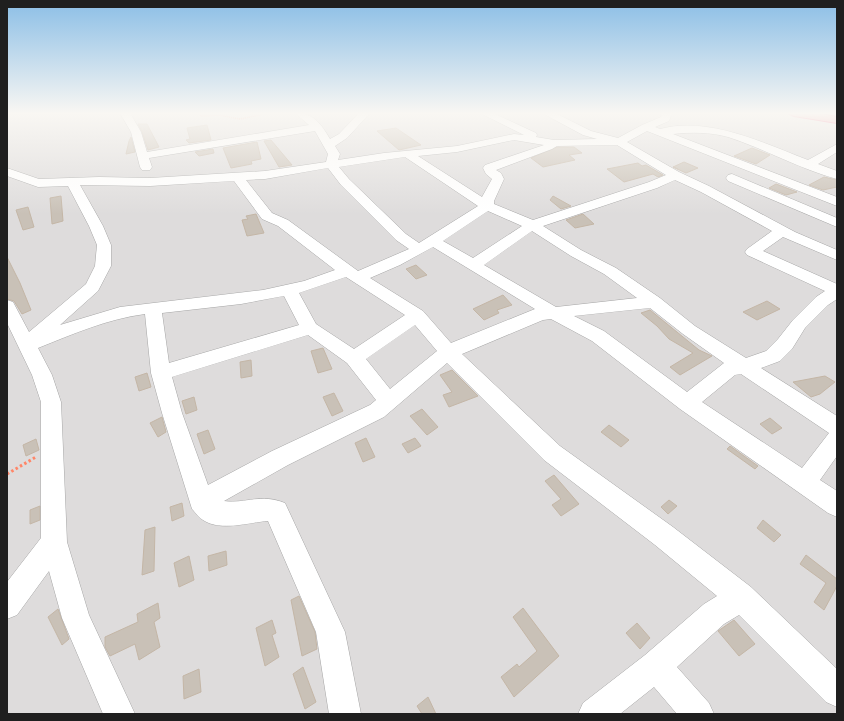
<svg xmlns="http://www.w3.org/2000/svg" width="844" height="721" font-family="'Open Sans',sans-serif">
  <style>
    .residential { fill: #dedcdc }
    .building { fill: #c9c1b7; stroke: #c4b6a6 }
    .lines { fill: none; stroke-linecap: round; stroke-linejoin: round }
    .minor-casing { stroke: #a6a6a6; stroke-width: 1 }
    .highway-casing { stroke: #ec154a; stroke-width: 2 }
    .path-far1 { stroke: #ff8668; stroke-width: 1.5; stroke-dasharray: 1 1; stroke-linecap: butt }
    .path { stroke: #ff8668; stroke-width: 3; stroke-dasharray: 2.5 2.5; stroke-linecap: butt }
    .minor { fill: #fff; fill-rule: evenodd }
    .highway { fill: #ef858f; fill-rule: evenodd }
  </style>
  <rect width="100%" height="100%" fill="#f1eee5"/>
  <rect class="residential" x="7" y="113" width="830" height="601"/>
  <g class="building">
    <path d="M138,124H147L159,147L148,150L142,132Z"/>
    <path d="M207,125L211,140L189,143L186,140L190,139L187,128Z"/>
    <path d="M396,128L421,145L399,150L377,131Z"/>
    <path d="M131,137L135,152L126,154L129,141Z"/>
    <path d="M271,140L292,165L279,167L264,141Z"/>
    <path d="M257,142L261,159L251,161L252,164L231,168L223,148Z"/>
    <path d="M557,147H574L582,153L569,155L575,160L543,167L531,158Z"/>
    <path d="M752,148L770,155L756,164L734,156Z"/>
    <path d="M213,149L214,153L199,156L195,152Z"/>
    <path d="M684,162L698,168L686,173L673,167L678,169L673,167Z"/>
    <path d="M638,163L642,166L646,165L651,168L663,175L658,177L653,174L624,182L607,169Z"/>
    <path d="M824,177L837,180V187L823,190L809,185Z"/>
    <path d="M776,184L797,192L786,195L769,188Z"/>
    <path d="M61,196L63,221L52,224L50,198Z"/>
    <path d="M553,196L571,206L561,209L550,200Z"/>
    <path d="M28,207L34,227L23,230L16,210Z"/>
    <path d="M256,214L264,233L247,236L242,220L248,219L246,216Z"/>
    <path d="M583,214L594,224L575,228L566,220Z"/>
    <path d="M7,257L20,283L31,310L22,314L14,301L7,299Z"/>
    <path d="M416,265L427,275L416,279L406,269Z"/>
    <path d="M503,295L512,305L497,310L499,313L484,320L473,309Z"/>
    <path d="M767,301L780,309L757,320L743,312Z"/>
    <path d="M650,310L699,350L712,356L680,375L670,367L693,353L669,339L657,326L641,313Z"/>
    <path d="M323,348L332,369L318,373L311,351Z"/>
    <path d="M251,360L252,376L241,378L240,362Z"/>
    <path d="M452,370L478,396L449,407L443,395L452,392L440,375Z"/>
    <path d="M147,373L151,387L139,391L135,377Z"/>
    <path d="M825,376L835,382L820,394L811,397L793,382Z"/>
    <path d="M334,393L343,411L332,416L323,397Z"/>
    <path d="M194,397L197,410L186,414L182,401Z"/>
    <path d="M422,409L438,427L427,435L410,416Z"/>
    <path d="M162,417L166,432L158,437L150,423Z"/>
    <path d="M770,418L782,428L772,434L760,424Z"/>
    <path d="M609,425L629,440L621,447L601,432Z"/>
    <path d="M208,430L215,449L204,454L197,434Z"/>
    <path d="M366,438L375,457L363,462L355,443Z"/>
    <path d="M415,438L421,446L408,453L402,444Z"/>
    <path d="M36,439L39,450L26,456L23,445Z"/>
    <path d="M730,446L758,466L755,469L727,449Z"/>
    <path d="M554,475L579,504L561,516L552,505L561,499L545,481Z"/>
    <path d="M669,500L677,506L668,514L661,507Z"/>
    <path d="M182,503L184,516L172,521L170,507Z"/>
    <path d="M40,506V520L30,524V510Z"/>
    <path d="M763,520L781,535L774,542L757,528Z"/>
    <path d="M155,527L154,571L142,575L145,530Z"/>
    <path d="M226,551L227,565L209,571L208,556Z"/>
    <path d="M806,555L837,579V586L824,610L814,602L826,583L800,564Z"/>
    <path d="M189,556L194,580L179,587L174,563Z"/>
    <path d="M299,596L315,632L317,649L302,656L291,600Z"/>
    <path d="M158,603L160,618L154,622L160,647L139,660L135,644L110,656L105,647V637L138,622L137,614Z"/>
    <path d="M523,608L559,656L514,697L501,677L517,664L519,667L537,651L513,617Z"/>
    <path d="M58,609L69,639L62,645L48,617Z"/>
    <path d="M272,620L276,633L272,635L279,657L265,666L256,628Z"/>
    <path d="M734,620L755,644L739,656L718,631Z"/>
    <path d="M637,623L650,638L640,649L626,633Z"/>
    <path d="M303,667L316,702L305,709L293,674Z"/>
    <path d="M199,669L201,692L184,699L183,676Z"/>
    <path d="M428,697L436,714H422L417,706Z"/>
  </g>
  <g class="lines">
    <g class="minor-casing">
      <g id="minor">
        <path d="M120,113H130L141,132L147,152L309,125L295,113C314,113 321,124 330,139L339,134L359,113H370L347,138L335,146L340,154L338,160L384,153L457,146L514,134L524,135L480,113H493L536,133L537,135L536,137L554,140L597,139L583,135L542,113H555L591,131L618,138L642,125L661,117L662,113H672L669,121L655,127L660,129C709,116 763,143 808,160L837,144V152L818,164L837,171V179C800,169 765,149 728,137C710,132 691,132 673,134L837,197V206L647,131L627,142L679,172L709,186L795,232L837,250V260L783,237L763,251L837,284V299L828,305L805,328L792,349L780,361L761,368L837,416V456L820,480L837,491V517L828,513L680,409L592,341L551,319L543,320L462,354L560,446L673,527L751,587L837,669V707L826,702L739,615L724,624L677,667L709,703L714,714H677L654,687L620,714H578L583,703L645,655L704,604L717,596L655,545L544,460L447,363L384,417L288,465L224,501C247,504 260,493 285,503L345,632L361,714H329L316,632L268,521C249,522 221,532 203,520C199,518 196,513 192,509L162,413L151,373L145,314C107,319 73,334 38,348L52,375L61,402L67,542L89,615L135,714H103L62,618L49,571L17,615L7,619V582L41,538V402L32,375L7,323V300L13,302L29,332L86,284L95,266L97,245L89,226L68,186L38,187L7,176V168L39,179L99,177L150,178L265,171L326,162L328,154L315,131L149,158L152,167L150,170H142L140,167L131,132ZM514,140L544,145L485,165L483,168L486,174L492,179L482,197L418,156L457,152ZM617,145L666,175L649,182L533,220L494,204V201L504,179L501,173L496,170L552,149L557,146ZM405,157L478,206L419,243L406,234L349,179L339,167ZM328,168L341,185L396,240L409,249L358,271L288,220L272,213L246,180L265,179ZM675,180L701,192L772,231L747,249L745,252L747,255L825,291L816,297L793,320L778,339L766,351L746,358L695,326L660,298L616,268L581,250L543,226L657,188ZM234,181L262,219L278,226L335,270L304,281L263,290L120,307L60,325L98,291L111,266V245L103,226L80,185L150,186ZM488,211L522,226L473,258L443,241ZM532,231L571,256L604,274L637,298L556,307L484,265ZM433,247L535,309L451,343L423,311L370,278L400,265ZM346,277L405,315L354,349L316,324L299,293ZM284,296L299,325L169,363L162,313L241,304ZM650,308L683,334L724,363L687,392L604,331L574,316ZM415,325L437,351L390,389L366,359ZM308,335L347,363L376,400L370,405L272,451L208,485L182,413L172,377ZM741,374L829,433L802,468L702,402L735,375Z"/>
        <path d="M732,174L837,218V227L728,181L726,178L728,175Z"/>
      </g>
    </g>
    <g class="highway-casing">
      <path id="highway" d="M788,113H816L837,117V123L794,116Z"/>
    </g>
    <path class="path-far1" d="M199,113L201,116L219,115L240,119L269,113"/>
    <path class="path" d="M7,474L36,457"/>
    <use href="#minor" class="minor"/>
    <use href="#highway" class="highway"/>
  </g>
  <linearGradient id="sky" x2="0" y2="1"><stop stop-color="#8bbee6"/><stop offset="0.53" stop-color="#f9f7f3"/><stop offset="1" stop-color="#f9f7f3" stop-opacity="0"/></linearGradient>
  <rect width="844" height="214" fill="url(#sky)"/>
  <rect width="844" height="721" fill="none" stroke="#1f1f1f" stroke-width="16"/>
</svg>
